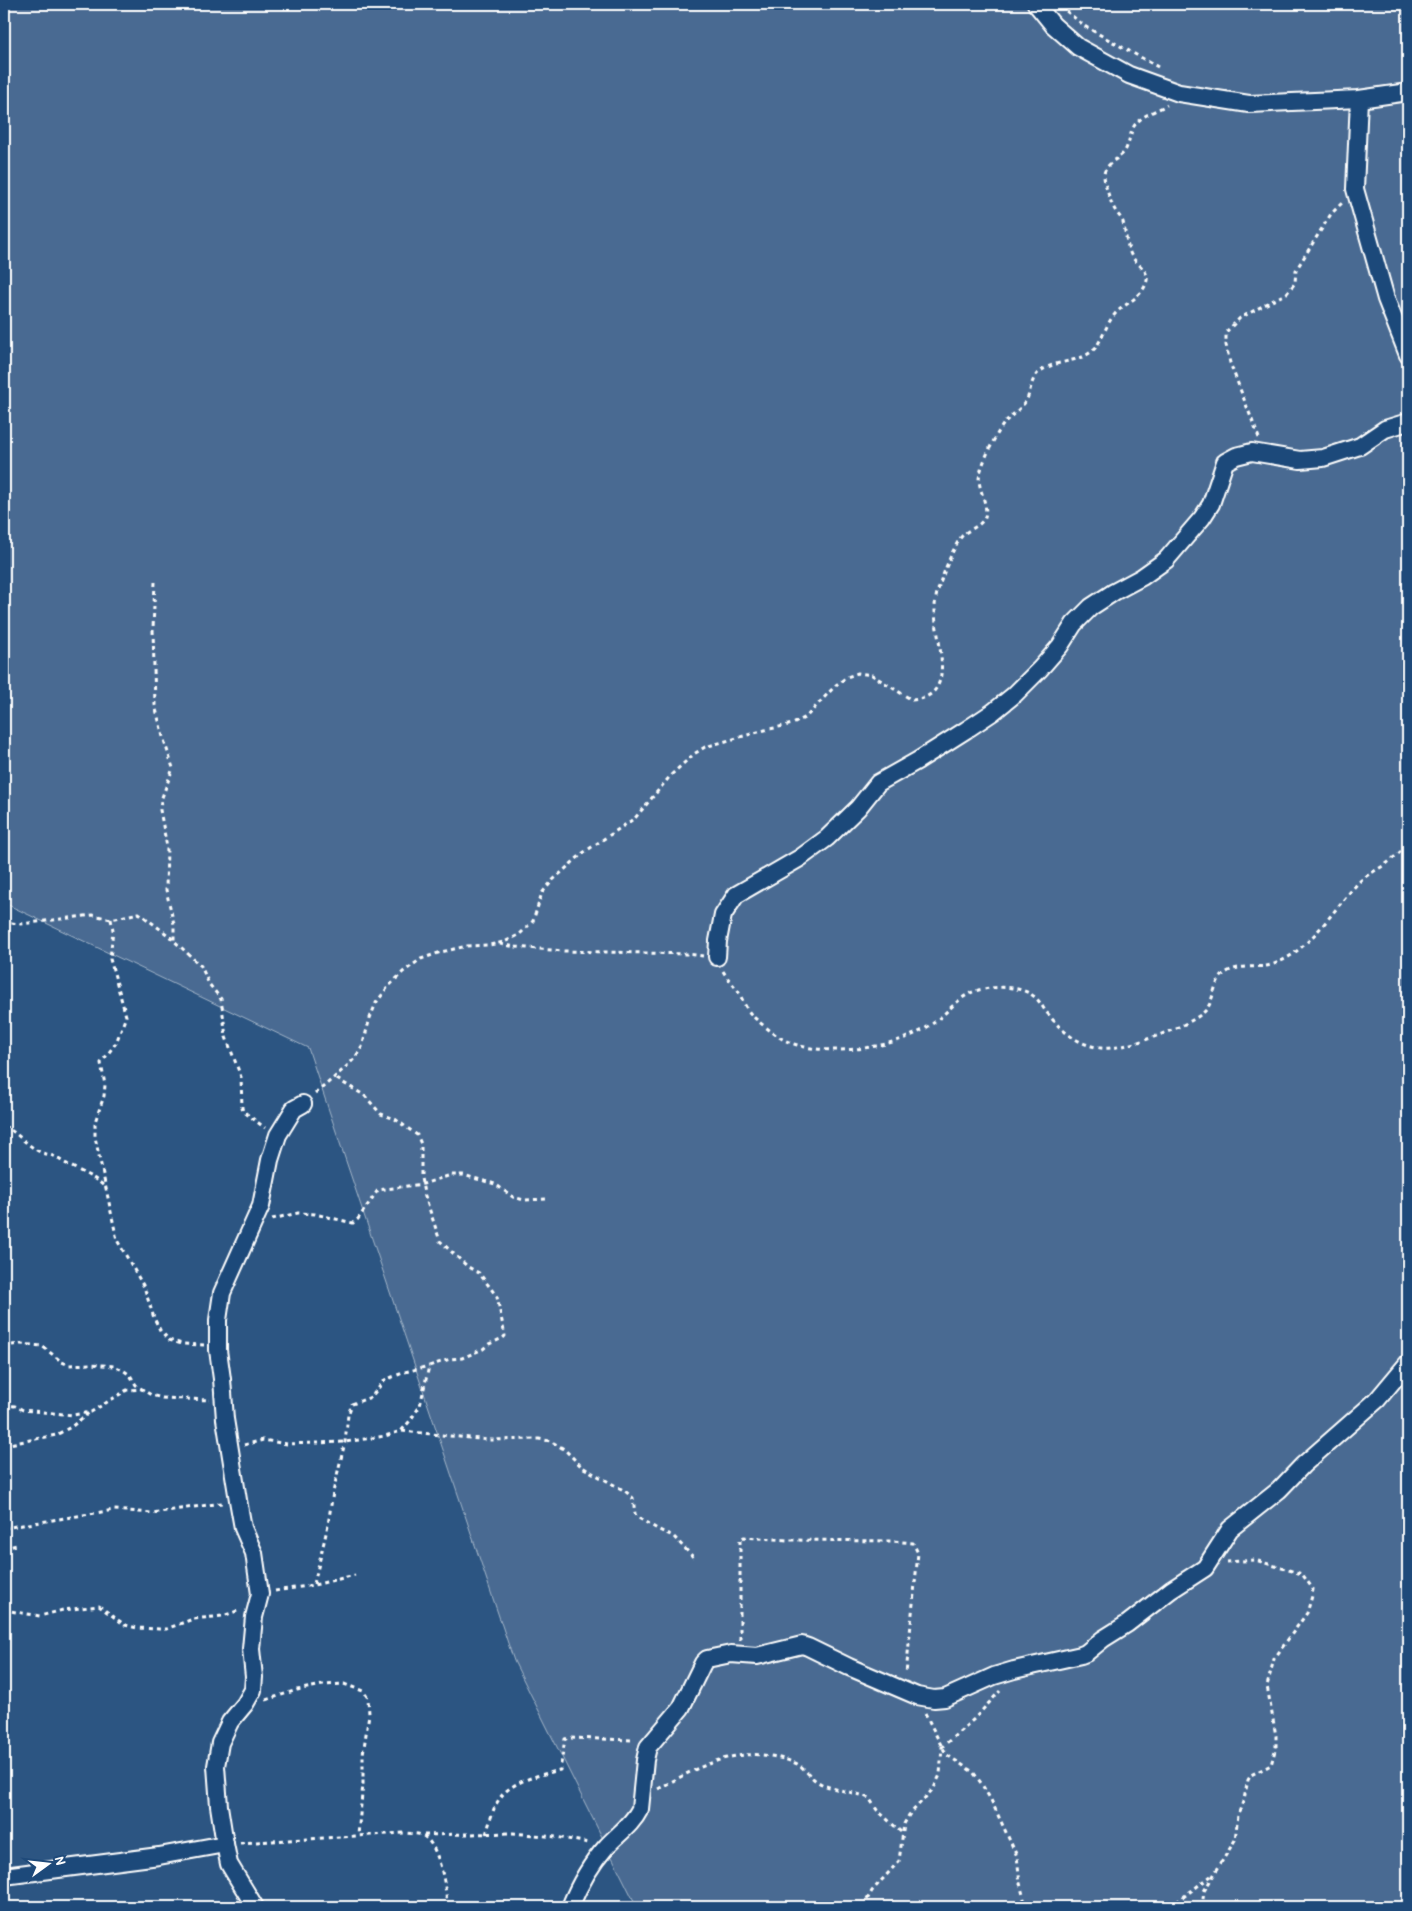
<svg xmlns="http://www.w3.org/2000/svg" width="1412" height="1911" font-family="'Patrick Hand',sans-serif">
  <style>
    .green { fill: #486b92; stroke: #a4b5c8 }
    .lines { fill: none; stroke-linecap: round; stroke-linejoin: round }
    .street-casing { stroke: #fff; stroke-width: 20 }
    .path { stroke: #fff; stroke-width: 3; stroke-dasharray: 4 4; stroke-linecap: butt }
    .street { stroke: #1f4a7a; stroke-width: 16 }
  </style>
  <rect width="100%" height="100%" fill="#2c5582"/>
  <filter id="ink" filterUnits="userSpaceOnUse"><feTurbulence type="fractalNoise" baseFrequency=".02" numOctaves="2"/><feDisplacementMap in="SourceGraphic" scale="10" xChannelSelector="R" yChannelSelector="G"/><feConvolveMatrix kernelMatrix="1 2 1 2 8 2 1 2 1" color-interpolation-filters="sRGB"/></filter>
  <g filter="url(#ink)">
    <path class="green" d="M4,4H1408V1907H637L514,1661L308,1048L4,903Z"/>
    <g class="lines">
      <g class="street-casing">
        <g id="street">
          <path d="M1036,4L1053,25L1078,47L1129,75L1179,93L1249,104L1359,99L1408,92"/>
          <path d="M1359,99L1355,189L1386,299L1408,355"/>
          <path d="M717,957L718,941L723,915L736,895L800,858L827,838L858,808L878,783L917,761L966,730L993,712L1014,695L1040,669L1060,646L1074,624L1091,607L1114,592L1142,577L1166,560L1202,518L1211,504L1225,462L1236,456L1252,452L1300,460L1323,458L1360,446L1385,429L1408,422"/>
          <path d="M4,1876L159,1856L225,1844"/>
          <path d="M255,1907L229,1864L225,1844L219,1806L216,1766L220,1743L230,1722L245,1704L253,1690L254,1677L251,1649L254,1617L260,1594L254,1553L243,1528L238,1500L225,1419L222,1379L218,1350V1320L222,1293L261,1206L270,1160L278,1135L294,1109L303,1104"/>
          <path d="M570,1907C579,1885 590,1865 606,1847C618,1834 632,1825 640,1809L645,1760L648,1747L681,1708L703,1663L707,1659L731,1654L757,1656L802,1645L808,1647L849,1667L917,1696L934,1699L945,1698L994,1676L1014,1670L1081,1655L1086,1653L1103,1639L1127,1624L1171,1590L1205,1568L1230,1529L1279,1490L1303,1465L1377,1400L1408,1363"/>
        </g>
      </g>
      <g class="path">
        <path d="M1060,6L1086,27L1158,67"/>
        <path d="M1259,438L1230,363L1226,345V332L1240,318L1287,293L1295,283L1296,270L1331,214L1343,202"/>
        <path d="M155,582L153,629L155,705L163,737L173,768L161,800L160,810L167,847L166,890L174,924V940"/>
        <path d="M111,919L113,930L110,959L126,1016L116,1043L101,1063L105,1085L104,1096L95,1122V1137L117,1240L144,1287L154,1318L160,1330L169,1340L182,1344L204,1345"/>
        <path d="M4,926L11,923L21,924L93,915L111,919L139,913L168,935L201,966L209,984L221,999L226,1037L241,1077L242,1108L243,1111L265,1128"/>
        <path d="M500,944L516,947L564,951L687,954L703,956"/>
        <path d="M723,971C727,978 733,984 738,991C742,998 745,1007 750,1013C757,1021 768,1029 776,1035C812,1061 894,1050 929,1026C948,1014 960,992 984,989C1000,986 1023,986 1036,998C1041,1003 1044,1010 1049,1015C1062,1032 1079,1045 1101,1048C1122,1051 1192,1026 1206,1010C1214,1000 1213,985 1222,976C1234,964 1251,968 1266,966C1274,965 1286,959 1293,954C1319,935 1336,907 1358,883C1366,875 1377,870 1386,864C1394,858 1401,851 1408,845"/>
        <path d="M315,1094L345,1068L355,1058L362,1047L370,1018L376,1003L388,987L403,972L421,959L441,952L467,946L489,945L504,942L519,935L533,921L542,893L553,880L583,853L635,818L672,774L694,754L705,747L765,730L793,724L806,717L836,685L847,677L858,673L872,675L912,700C961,697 934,637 935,608C935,603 936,595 938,590C941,579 955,542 963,535C969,529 979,527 984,519C990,508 979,491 979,479C980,466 997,431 1006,421C1013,414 1022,408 1027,399C1031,390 1031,379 1039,372C1053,361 1073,363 1088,354C1102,346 1104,326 1115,314C1124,304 1139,299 1145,286C1153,271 1137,266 1131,255C1126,244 1126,233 1123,222C1121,217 1117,214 1115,210C1111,204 1103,180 1104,174C1106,162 1121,159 1126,149C1129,142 1130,135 1133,128C1139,116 1156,111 1167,105"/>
        <path d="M4,1126C18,1133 27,1146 42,1153C46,1154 50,1155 53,1156C58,1158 62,1162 67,1164C80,1172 93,1176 104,1186"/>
        <path d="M272,1219L298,1213L315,1214L353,1223L358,1219L378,1190L423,1184L451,1175H463L495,1184L513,1197L524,1200L547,1199"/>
        <path d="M4,1346L21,1344L42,1346L62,1362L69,1365L91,1364L114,1366L123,1370L130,1375L136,1385L151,1395L162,1398L210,1400"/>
        <path d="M4,1405L15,1406L23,1410L73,1415L91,1412L127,1390L142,1389"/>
        <path d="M402,1431L489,1440L539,1439L550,1441L564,1449L582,1467L625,1491L633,1498L635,1514L637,1517L659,1530L673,1536L695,1559"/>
        <path d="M4,1445L56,1435L71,1427L90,1412"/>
        <path d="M244,1445L263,1440L287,1444L345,1442L385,1436L401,1431L409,1422L420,1406L429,1366L450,1359L462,1358L483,1349L489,1344L503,1338L505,1336L497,1297L489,1286L479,1273L468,1267L440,1241L424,1193L421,1178V1144L417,1135L395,1119L381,1114L364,1095L335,1078"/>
        <path d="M4,1528L114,1510L152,1513L222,1503"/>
        <path d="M4,1548L17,1545"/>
        <path d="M314,1584L328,1525L333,1492L345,1442L348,1415L352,1404L371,1397L385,1380L405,1372L429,1366"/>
        <path d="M275,1591L314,1585L355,1575"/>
        <path d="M4,1610L40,1616L63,1610L99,1606L125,1625L137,1628L159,1629H166L193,1619L223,1616L240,1610"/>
        <path d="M4,1635H5"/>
        <path d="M740,1640V1539L744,1537L788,1540L892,1541L913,1543L918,1553L906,1674"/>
        <path d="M266,1700L297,1690L323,1685L344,1684L363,1691L368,1698L369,1714L363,1754V1784L358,1835"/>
        <path d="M925,1713L941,1745L947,1755L973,1772L981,1783L991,1800L1017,1856L1020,1883L1026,1907"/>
        <path d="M658,1789C704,1764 742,1742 795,1763C805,1767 809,1777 818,1782C833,1791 853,1791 869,1798L877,1810L901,1832"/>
        <path d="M486,1834C490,1823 492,1810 498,1801C509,1781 540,1775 560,1770L565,1739L568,1738L635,1740"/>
        <path d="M424,1835L513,1833L556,1837L589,1843"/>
        <path d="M240,1843L405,1833C410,1834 416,1833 421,1835C439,1841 447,1891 447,1907"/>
        <path d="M863,1907L872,1891L899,1861L904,1824L909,1815L934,1788L940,1775L942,1747L974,1719L1000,1691"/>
        <path d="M980,1907L989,1904L1006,1907"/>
        <path d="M1170,1907L1211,1876"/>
        <path d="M1202,1907L1204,1891L1235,1840L1238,1815L1244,1799L1248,1780L1251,1775L1271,1765L1276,1747V1736L1267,1686L1274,1659L1307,1613L1312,1596L1313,1589L1302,1574L1255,1560L1227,1562"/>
      </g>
      <use href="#street" class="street"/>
    </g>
  </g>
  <rect width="1412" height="1911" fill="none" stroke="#1f4a7a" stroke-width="20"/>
  <rect x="10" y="10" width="1392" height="1891" fill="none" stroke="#fff" stroke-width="2" filter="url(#ink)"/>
  <g transform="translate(48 1864) rotate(75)" stroke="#1f4a7a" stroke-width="4" paint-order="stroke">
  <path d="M0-4L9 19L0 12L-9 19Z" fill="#ffffff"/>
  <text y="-8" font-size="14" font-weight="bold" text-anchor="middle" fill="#ffffff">N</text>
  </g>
</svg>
